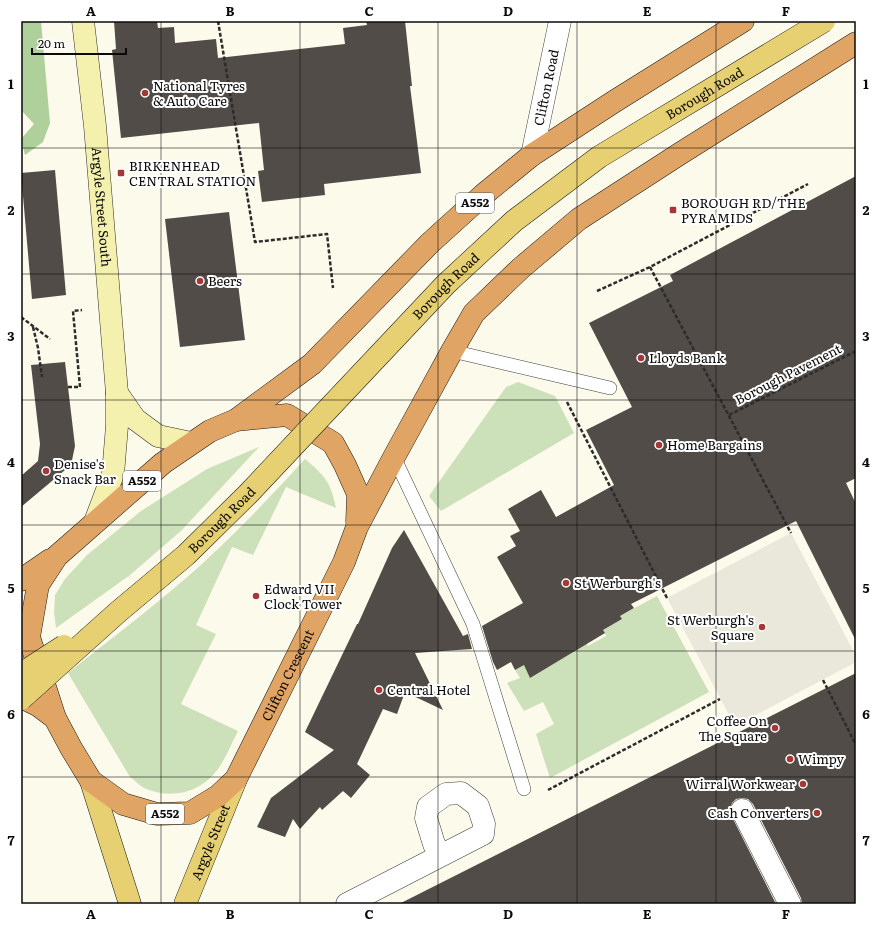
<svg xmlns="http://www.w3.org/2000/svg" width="877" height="925" font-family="Literata,serif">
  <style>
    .green { fill: #cce1b9 }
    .forest { fill: #afd09b }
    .plaza { fill: #eae7db }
    .building { fill: #514c48 }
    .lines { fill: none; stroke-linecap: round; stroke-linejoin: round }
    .lane-casing { stroke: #3d3d3d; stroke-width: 14 }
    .street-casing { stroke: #3d3d3d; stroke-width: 23 }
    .secondary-casing { stroke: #2c2c2c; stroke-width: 23 }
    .primary-casing { stroke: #1b1b1b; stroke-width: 23 }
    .highway-casing { stroke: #1b1b1b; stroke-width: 23 }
    .path { stroke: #2c2c2c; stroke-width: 2.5; stroke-dasharray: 4 2; stroke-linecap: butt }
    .lane { stroke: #fff; stroke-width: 13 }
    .street { stroke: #fff; stroke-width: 22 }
    .secondary { stroke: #f4f0ae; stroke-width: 22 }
    .primary { stroke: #e6d071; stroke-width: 22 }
    .highway { stroke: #e0a464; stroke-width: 22 }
    .primary-bridge-casing { stroke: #1b1b1b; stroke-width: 23; stroke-linecap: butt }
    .primary-bridge { stroke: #e6d071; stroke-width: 22 }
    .grid { fill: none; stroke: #0a0a0a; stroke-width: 1; stroke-opacity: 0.55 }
    .poi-dot { fill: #a63736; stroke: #fff; stroke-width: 1.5 }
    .labels { text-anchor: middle; stroke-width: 4; stroke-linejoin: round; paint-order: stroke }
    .shield { fill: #fff; stroke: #545454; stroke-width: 1 }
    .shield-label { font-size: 12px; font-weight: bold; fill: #0a0a0a }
    .poi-label { font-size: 13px; fill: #0a0a0a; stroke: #fff; text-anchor: start }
    .street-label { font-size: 13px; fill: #0a0a0a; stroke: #fff }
    .neatline { fill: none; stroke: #0a0a0a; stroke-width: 1.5 }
    .grid-label { font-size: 13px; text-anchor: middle; font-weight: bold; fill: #0a0a0a }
  </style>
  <rect width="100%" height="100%" fill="#fcfaea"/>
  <g class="green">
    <path d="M518,382L555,396L574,433L441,511L429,496L506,387Z"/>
    <path d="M259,447L182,530L130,575L56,628L54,612L55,595L65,579L87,555L141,511L207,469Z"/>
    <path d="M305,459C325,476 331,482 336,508L286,487L253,555L232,547L196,625L216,634L181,704L238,731C231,744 226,758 218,769C201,793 170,800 144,788C139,785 134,780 130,777L68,673C113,637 160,602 203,563C239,530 272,495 305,459Z"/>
    <path d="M657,596L709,692L550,778L536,734L554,724L543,702L524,711L507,683L520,678L515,670L526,664H553L570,654L567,648L584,639L588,646L606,636L603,630L622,619L620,616Z"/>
  </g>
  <path class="forest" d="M21,21H41L50,123L43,142L25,155L21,139L34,124L21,110Z"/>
  <path class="plaza" d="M791,533L856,656V662L735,726L667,598Z"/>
  <g class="building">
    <path d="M114,21H157L158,28L174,27L175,43L216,39L218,58L345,44L343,28L367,25L366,21H405L412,86H410L421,173L324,184L325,195L262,202L258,171L264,170L259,123L121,138L112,50L116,49Z"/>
    <path d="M55,170L66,295L32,299L21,173Z"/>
    <path d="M856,176V478L846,483L856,504V641L796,521L631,604L634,608L620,616L622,619L603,630L605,633L530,678L524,665L515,670L511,662L497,670L493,662L482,626L523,603L497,557L516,546L510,536L520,531L508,509L541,490L556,517L614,485L586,430L632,407L589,323L673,281L670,275Z"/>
    <path d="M229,212L245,340L180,347L165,219Z"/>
    <path d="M65,362L75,446L71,465L21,507V476L38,461L40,444L31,365Z"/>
    <path d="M404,530L463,636L468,634L472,649L415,653L443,710L405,692L397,714L383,709L357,764L370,775L351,798L343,791L322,810L320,807L300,829L293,819L285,837L257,827L271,798L334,750L305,732L357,624H358L392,548Z"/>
    <path d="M856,673V904H802L801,898L753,804L748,799L742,798L736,799L732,803L730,809L731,815L776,904H399Z"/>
  </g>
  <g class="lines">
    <g class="lane-casing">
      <g id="lane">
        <path d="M452,351L610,388"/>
        <path d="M394,457L473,624L524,789"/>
      </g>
    </g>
    <g class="street-casing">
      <g id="street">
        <path id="s1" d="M532,155L560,21"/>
        <path d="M742,810L790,904"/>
        <path d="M347,904L483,834L484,824L478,806L461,793L446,794L428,807L426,818L434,844L441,855"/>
      </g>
    </g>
    <g class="secondary-casing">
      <g id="secondary">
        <path id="s2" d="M83,21L95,126L117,393V426L113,474L95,522"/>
        <path d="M117,393L135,419L158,436L191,443"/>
      </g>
    </g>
    <g class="primary-casing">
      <g id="primary">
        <path d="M91,781L130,904"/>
        <path id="s3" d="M185,904L236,779"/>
      </g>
    </g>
    <g class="highway-casing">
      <g id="highway">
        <path d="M236,420L312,364L430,243L483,195L532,155L615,101L743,21"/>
        <path d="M21,580L50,560"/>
        <path id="s4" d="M21,697L39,706L55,718L71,748L91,781L123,804L157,814L190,813L218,796L236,779L344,562L357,527L394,457L452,351L474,313L521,268L579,219L681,153L856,43"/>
        <path d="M55,718L29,637L38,585L57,556L163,463L210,431L236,420L287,415L333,443L345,465L358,494L357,522"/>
      </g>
    </g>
    <g class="path">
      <path d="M218,21L255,242L327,234L333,288"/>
      <path d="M650,267L791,533"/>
      <path d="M597,291L650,267L808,184"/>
      <path d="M21,317L50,339"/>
      <path d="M33,327L38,348L42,377"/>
      <path d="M68,387H80L73,311L82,310"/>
      <path d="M567,402L667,598"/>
      <path d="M729,415L856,351"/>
      <path d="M823,680L856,745"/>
      <path d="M548,790L720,699"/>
    </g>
    <use href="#lane" class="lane"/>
    <use href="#street" class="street"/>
    <use href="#secondary" class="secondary"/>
    <use href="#primary" class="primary"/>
    <use href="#highway" class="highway"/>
    <g class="primary-bridge-casing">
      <g id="primary-bridge">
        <path d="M21,674L64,646"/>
        <path id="s5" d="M21,699L118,612L186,555L248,494L446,284L514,221L599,157L824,21"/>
      </g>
    </g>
    <use href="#primary-bridge" class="primary-bridge"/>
  </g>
  <path class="grid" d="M161,21V904M300,21V904M438,21V904M577,21V904M716,21V904M21,148H856M21,274H856M21,400H856M21,525H856M21,651H856M21,777H856"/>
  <g class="poi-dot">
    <circle cx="145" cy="93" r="4"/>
    <rect x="117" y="169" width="8" height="8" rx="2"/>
    <rect x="669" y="206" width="8" height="8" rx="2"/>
    <circle cx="200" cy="281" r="4"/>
    <circle cx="641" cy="358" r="4"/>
    <circle cx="659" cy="445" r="4"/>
    <circle cx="46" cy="471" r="4"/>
    <circle cx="566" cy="583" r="4"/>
    <circle cx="256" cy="596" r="4"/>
    <circle cx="762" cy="627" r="4"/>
    <circle cx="379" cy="690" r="4"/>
    <circle cx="775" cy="728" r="4"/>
    <circle cx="790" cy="759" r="4"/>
    <circle cx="803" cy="784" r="4"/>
    <circle cx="817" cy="813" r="4"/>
  </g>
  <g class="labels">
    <g class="shield">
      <rect x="456" y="193" width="38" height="20" rx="3"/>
      <rect x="123" y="471" width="38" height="20" rx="3"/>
      <rect x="146" y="804" width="38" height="20" rx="3"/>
    </g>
    <g class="shield-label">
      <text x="475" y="207">A552</text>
      <text x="142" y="485">A552</text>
      <text x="165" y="818">A552</text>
    </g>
    <g class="poi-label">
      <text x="153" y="91">National Tyres<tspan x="153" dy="15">&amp; Auto Care</tspan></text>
      <text x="129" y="171">BIRKENHEAD<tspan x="129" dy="15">CENTRAL STATION</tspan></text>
      <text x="681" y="208">BOROUGH RD/THE<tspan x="681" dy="15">PYRAMIDS</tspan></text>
      <text x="208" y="286">Beers</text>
      <text x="649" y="363">Lloyds Bank</text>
      <text x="667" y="450">Home Bargains</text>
      <text x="54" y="469">Denise's<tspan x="54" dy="15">Snack Bar</tspan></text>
      <text x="574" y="588">St Werburgh's</text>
      <text x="264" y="594">Edward VII<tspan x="264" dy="15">Clock Tower</tspan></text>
      <text x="754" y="625" text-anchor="end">St Werburgh's<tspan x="754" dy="15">Square</tspan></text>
      <text x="387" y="695">Central Hotel</text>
      <text x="767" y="726" text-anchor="end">Coffee On<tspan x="767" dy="15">The Square</tspan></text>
      <text x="798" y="764">Wimpy</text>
      <text x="795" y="789" text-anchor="end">Wirral Workwear</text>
      <text x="809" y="818" text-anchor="end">Cash Converters</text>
    </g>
    <g class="street-label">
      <text dy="5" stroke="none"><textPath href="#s1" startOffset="69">Clifton Road</textPath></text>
      <text dy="5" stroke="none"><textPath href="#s5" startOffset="917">Borough Road</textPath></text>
      <text dy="5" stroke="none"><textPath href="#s2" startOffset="187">Argyle Street South</textPath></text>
      <text dy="5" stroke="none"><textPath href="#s5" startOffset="593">Borough Road</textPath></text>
      <text transform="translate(788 374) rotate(-27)" y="5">Borough Pavement</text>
      <text dy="5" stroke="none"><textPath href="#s5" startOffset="269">Borough Road</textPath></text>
      <text dy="5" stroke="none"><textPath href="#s4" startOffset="394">Clifton Crescent</textPath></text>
      <text dy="5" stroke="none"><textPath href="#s3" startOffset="67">Argyle Street</textPath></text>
    </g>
  </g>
  <rect width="877" height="925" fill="none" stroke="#ffffff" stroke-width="44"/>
  <path d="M32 48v6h94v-6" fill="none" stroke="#0a0a0a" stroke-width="2"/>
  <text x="38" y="48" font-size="12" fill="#0a0a0a" stroke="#ffffff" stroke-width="3" paint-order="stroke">20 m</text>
  <rect x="22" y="22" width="833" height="881" class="neatline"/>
  <g class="grid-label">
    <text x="91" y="16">A</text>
    <text x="230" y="16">B</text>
    <text x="369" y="16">C</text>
    <text x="508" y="16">D</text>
    <text x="647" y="16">E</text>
    <text x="786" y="16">F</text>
    <text x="11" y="89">1</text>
    <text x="866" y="89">1</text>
    <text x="11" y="215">2</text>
    <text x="866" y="215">2</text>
    <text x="11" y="341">3</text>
    <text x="866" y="341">3</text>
    <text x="11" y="467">4</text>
    <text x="866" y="467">4</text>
    <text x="11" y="593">5</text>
    <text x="866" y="593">5</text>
    <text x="11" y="719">6</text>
    <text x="866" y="719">6</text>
    <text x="11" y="845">7</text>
    <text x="866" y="845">7</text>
    <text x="91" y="919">A</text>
    <text x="230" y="919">B</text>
    <text x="369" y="919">C</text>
    <text x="508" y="919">D</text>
    <text x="647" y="919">E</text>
    <text x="786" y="919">F</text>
  </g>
</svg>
